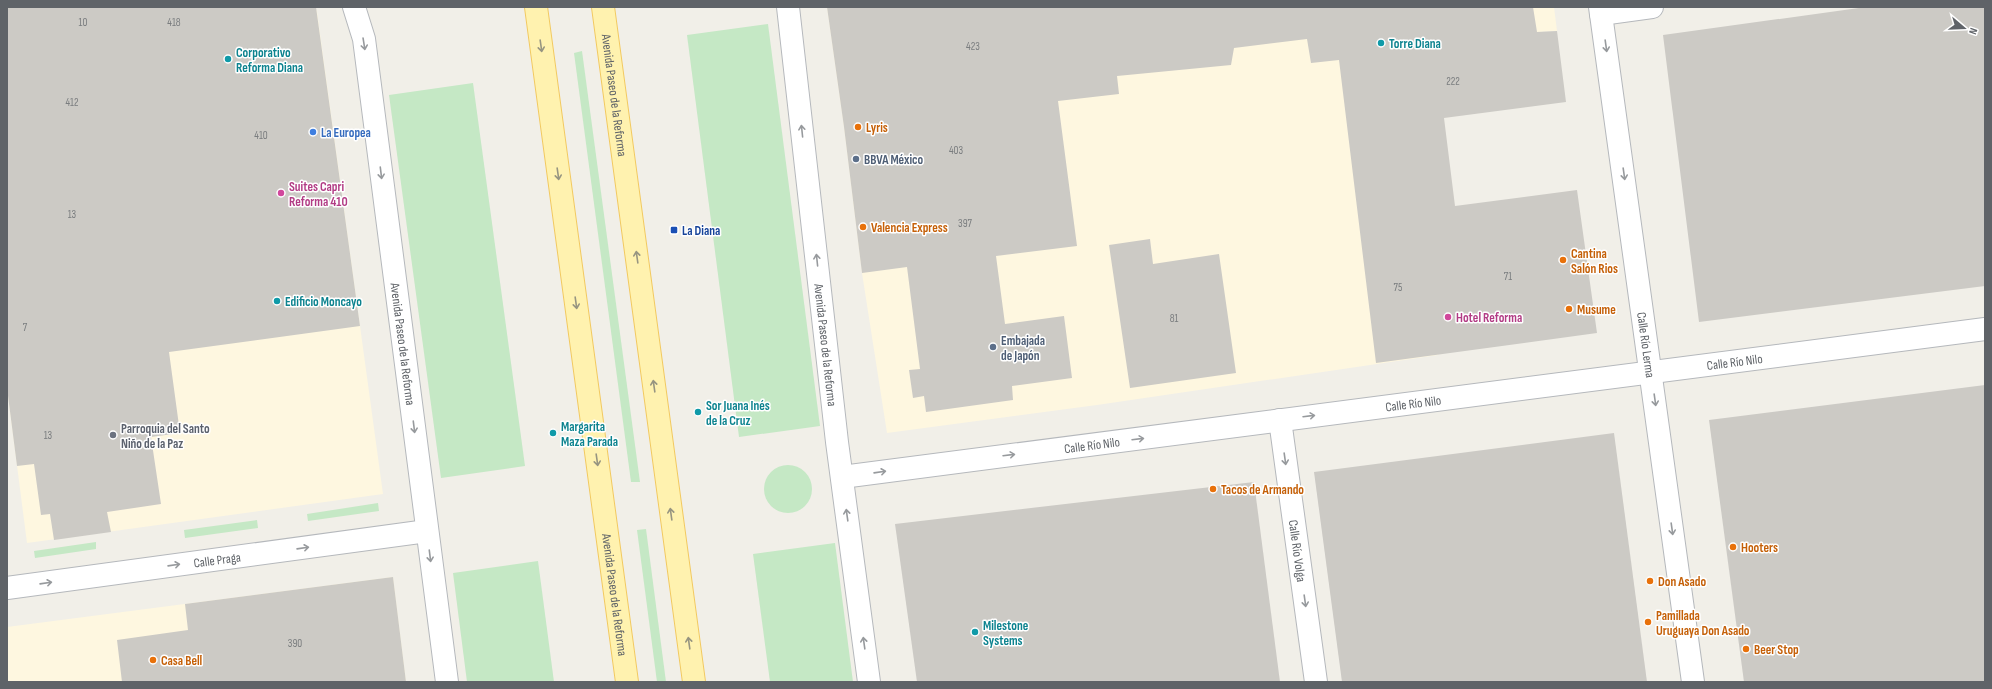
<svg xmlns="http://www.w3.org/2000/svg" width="1992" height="689" font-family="'Sofia Sans Condensed',sans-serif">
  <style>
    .commercial { fill: #fef7e0 }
    .green { fill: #c5e8c5 }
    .building { fill: #cccac5 }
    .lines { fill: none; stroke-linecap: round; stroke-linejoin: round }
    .minor-casing { stroke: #b5b8bc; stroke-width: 24 }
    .major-casing { stroke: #f2c960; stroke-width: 24 }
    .minor { stroke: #fff; stroke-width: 22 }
    .major { stroke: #fff2af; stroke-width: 22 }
    .oneway { stroke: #979a9d }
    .oneway2 { stroke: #979581 }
    .culture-dot { fill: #0f9aa8; stroke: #fff; stroke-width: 1.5 }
    .food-dot { fill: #e8710a; stroke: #fff; stroke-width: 1.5 }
    .shop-dot { fill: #3f7fe0; stroke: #fff; stroke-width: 1.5 }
    .service-dot { fill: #5c6f8a; stroke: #fff; stroke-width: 1.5 }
    .hotel-dot { fill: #d1479c; stroke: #fff; stroke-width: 1.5 }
    .transit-dot { fill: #1a4fb4; stroke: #fff; stroke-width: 1.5 }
    .worship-dot { fill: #6b7280; stroke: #fff; stroke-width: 1.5 }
    .labels { text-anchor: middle; stroke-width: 3; stroke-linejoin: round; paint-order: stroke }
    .number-label { font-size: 11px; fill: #7a7d7f }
    .culture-label { font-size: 13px; font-weight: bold; fill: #0d838f; stroke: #fff; text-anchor: start }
    .street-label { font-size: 13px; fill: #5f6368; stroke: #fff }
    .food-label { font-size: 13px; font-weight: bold; fill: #c56008; stroke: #fff; text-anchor: start }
    .shop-label { font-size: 13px; font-weight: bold; fill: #366cbe; stroke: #fff; text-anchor: start }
    .service-label { font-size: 13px; font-weight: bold; fill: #4e5e75; stroke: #fff; text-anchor: start }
    .hotel-label { font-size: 13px; font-weight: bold; fill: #b23c85; stroke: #fff; text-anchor: start }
    .transit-label { font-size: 13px; font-weight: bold; fill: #164399; stroke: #fff; text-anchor: start }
    .worship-label { font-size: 13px; font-weight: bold; fill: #5b616d; stroke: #fff; text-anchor: start }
  </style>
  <rect width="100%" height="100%" fill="#f1efe8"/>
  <g class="commercial">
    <path d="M7,7H315L317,12L383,494L27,543L7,388Z"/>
    <path d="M827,7H1554L1557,31L1537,32L1339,60L1419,211L1438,355L1097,405L887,433L862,273L844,127Z"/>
    <path d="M393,577L406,682H7V627Z"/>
  </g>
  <g class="green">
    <path d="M768,24L820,426L739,437L687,35Z"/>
    <path d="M582,51L640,482H631L574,53Z"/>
    <path d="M473,83L525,466L441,478L389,95Z"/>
    <circle cx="788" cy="489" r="24"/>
    <path d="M378,503L379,511L308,521L307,514Z"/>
    <path d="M257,520L258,528L185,538L184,530Z"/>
    <path d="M646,529L666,682H657L637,530Z"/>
    <path d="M96,542V549L35,558L34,551Z"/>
    <path d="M835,543L853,682H770L753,554Z"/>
    <path d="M538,561L554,682H467L453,573Z"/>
  </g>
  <g class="building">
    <path d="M7,7H316L360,326L169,352L180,433L151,437L161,504L107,512L111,532L54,540L50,514L41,515L34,464L17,466L7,388Z"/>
    <path d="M827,7H1533L1537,32L1557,31L1566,102L1444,118L1455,206L1577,190L1597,333L1376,363L1339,60L1311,63L1307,39L1234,48L1231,65L1117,76L1119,94L1058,101L1077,246L996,256L1005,324L1064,316L1072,378L1012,386L1013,400L926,412L924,396L913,398L909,370L920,369L907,267L862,273L844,127Z"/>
    <path d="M1866,7H1985V286L1699,322L1663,35Z"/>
    <path d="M1150,239L1153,264L1219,254L1236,373L1130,388L1109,245Z"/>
    <path d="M1985,385V682H1744L1709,420Z"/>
    <path d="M1614,433L1647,682H1342L1314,472Z"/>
    <path d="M1254,482L1280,682H917L895,524Z"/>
    <path d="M393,577L406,682H122L117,640L188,630L185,604Z"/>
  </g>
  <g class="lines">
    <g class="minor-casing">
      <g id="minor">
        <path id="s1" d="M354,7L364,39L447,682"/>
        <path id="s2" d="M788,7L837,442L869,682"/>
        <path id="s3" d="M1600,7L1693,682"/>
        <path d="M1601,14L1652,7"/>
        <path id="s4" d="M1280,420L1316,682"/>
        <path id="s5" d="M842,477L1985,329"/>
        <path id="s6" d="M7,588L427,531"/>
      </g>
    </g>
    <g class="major-casing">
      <g id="major">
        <path id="s7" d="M536,7L627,682"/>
        <path id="s8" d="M603,7L694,682"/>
      </g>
    </g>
    <use href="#minor" class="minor"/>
    <use href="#major" class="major"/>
  </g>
  <defs><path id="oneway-shaft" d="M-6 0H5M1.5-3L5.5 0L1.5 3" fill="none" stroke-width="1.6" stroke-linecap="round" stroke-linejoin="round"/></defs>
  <g class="oneway">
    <use href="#oneway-shaft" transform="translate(364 44) rotate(81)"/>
    <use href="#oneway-shaft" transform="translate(1606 46) rotate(82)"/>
    <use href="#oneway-shaft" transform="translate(802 131) rotate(-96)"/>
    <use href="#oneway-shaft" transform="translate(381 173) rotate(83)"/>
    <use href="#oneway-shaft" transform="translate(1624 174) rotate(82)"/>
    <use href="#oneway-shaft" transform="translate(817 260) rotate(-96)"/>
    <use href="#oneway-shaft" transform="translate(1655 400) rotate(82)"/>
    <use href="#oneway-shaft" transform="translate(1309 416) rotate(-7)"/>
    <use href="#oneway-shaft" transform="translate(414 427) rotate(83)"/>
    <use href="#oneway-shaft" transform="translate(1138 439) rotate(-7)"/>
    <use href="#oneway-shaft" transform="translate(1009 455) rotate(-7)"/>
    <use href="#oneway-shaft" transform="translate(1285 459) rotate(82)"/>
    <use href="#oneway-shaft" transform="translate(880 472) rotate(-8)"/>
    <use href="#oneway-shaft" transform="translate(847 515) rotate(-98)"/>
    <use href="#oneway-shaft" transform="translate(1672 529) rotate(82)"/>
    <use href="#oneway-shaft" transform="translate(303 548) rotate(-8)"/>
    <use href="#oneway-shaft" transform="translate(430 556) rotate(83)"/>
    <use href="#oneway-shaft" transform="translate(174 565) rotate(-8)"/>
    <use href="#oneway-shaft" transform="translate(46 583) rotate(-8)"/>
    <use href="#oneway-shaft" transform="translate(1305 601) rotate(82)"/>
    <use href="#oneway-shaft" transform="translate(864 643) rotate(-98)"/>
  </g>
  <g class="oneway2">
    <use href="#oneway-shaft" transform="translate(541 46) rotate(82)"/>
    <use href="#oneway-shaft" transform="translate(558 174) rotate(82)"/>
    <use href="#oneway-shaft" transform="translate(637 257) rotate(-98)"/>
    <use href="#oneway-shaft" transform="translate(576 303) rotate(82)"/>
    <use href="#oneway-shaft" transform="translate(654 386) rotate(-98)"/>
    <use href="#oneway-shaft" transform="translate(597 460) rotate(82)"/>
    <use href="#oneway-shaft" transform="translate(671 514) rotate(-98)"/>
    <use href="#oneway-shaft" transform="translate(689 643) rotate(-98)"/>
  </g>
  <g class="culture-dot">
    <circle cx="1381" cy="43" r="4"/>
    <circle cx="228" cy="59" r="4"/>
    <circle cx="277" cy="301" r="4"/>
    <circle cx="698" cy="412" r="4"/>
    <circle cx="553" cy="433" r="4"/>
    <circle cx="975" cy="632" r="4"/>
  </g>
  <g class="food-dot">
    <circle cx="858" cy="127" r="4"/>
    <circle cx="863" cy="227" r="4"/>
    <circle cx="1563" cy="260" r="4"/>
    <circle cx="1569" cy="309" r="4"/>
    <circle cx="1213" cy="489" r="4"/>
    <circle cx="1733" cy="547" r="4"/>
    <circle cx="1650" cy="581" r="4"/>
    <circle cx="1648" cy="622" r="4"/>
    <circle cx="1746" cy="649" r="4"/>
    <circle cx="153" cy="660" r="4"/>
  </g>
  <circle class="shop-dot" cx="313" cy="132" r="4"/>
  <g class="service-dot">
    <circle cx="856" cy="159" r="4"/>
    <circle cx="993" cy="347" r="4"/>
  </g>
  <g class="hotel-dot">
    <circle cx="281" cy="193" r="4"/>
    <circle cx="1448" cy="317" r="4"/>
  </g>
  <rect class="transit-dot" x="670" y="226" width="8" height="8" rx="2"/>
  <circle class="worship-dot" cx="113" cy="435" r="4"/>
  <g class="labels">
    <g class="number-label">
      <text x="83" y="26">10</text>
      <text x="174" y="26">418</text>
      <text x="973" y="50">423</text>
      <text x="1453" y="85">222</text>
      <text x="72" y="106">412</text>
      <text x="261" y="139">410</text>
      <text x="956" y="154">403</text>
      <text x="72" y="218">13</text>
      <text x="965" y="227">397</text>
      <text x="1508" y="280">71</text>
      <text x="1398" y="291">75</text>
      <text x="1174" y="322">81</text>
      <text x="25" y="331">7</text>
      <text x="48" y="439">13</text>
      <text x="295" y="647">390</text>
    </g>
    <g class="culture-label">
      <text x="1389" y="48">Torre Diana</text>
      <text x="236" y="57">Corporativo<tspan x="236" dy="15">Reforma Diana</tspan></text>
      <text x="285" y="306">Edificio Moncayo</text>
      <text x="706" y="410">Sor Juana Inés<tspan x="706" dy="15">de la Cruz</tspan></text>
      <text x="561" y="431">Margarita<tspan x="561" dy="15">Maza Parada</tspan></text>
      <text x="983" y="630">Milestone<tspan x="983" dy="15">Systems</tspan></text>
    </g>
    <g class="street-label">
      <text dy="5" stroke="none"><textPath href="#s8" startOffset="89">Avenida Paseo de la Reforma</textPath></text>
      <text dy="5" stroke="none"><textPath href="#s1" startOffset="341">Avenida Paseo de la Reforma</textPath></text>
      <text dy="5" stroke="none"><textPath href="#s3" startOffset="341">Calle Río Lerma</textPath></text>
      <text dy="5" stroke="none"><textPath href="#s2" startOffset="340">Avenida Paseo de la Reforma</textPath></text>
      <text dy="5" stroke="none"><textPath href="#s5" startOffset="900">Calle Río Nilo</textPath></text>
      <text dy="5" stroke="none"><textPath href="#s5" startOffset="576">Calle Río Nilo</textPath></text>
      <text dy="5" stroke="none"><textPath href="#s5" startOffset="252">Calle Río Nilo</textPath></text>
      <text dy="5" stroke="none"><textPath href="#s4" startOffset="132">Calle Río Volga</textPath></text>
      <text dy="5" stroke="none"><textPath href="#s6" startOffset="212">Calle Praga</textPath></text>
      <text dy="5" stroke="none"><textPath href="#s7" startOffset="593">Avenida Paseo de la Reforma</textPath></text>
    </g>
    <g class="food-label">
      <text x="866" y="132">Lyris</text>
      <text x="871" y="232">Valencia Express</text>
      <text x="1571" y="258">Cantina<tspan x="1571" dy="15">Salón Rios</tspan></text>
      <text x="1577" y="314">Musume</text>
      <text x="1221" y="494">Tacos de Armando</text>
      <text x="1741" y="552">Hooters</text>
      <text x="1658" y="586">Don Asado</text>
      <text x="1656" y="620">Pamillada<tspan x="1656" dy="15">Uruguaya Don Asado</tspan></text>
      <text x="1754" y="654">Beer Stop</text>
      <text x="161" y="665">Casa Bell</text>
    </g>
    <g class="shop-label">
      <text x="321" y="137">La Europea</text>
    </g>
    <g class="service-label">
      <text x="864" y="164">BBVA México</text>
      <text x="1001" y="345">Embajada<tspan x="1001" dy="15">de Japón</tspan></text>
    </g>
    <g class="hotel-label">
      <text x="289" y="191">Suites Capri<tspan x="289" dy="15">Reforma 410</tspan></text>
      <text x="1456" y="322">Hotel Reforma</text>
    </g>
    <g class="transit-label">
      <text x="682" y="235">La Diana</text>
    </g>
    <g class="worship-label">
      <text x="121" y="433">Parroquia del Santo<tspan x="121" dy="15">Niño de la Paz</tspan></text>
    </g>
  </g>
  <rect width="1992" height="689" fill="none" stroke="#5f6368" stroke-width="16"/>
  <g transform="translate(1964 28) rotate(109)" stroke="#ffffff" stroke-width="3" paint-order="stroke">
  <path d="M0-3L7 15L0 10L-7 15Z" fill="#5f6368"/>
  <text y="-6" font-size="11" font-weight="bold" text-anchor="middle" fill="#5f6368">N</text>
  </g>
</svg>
